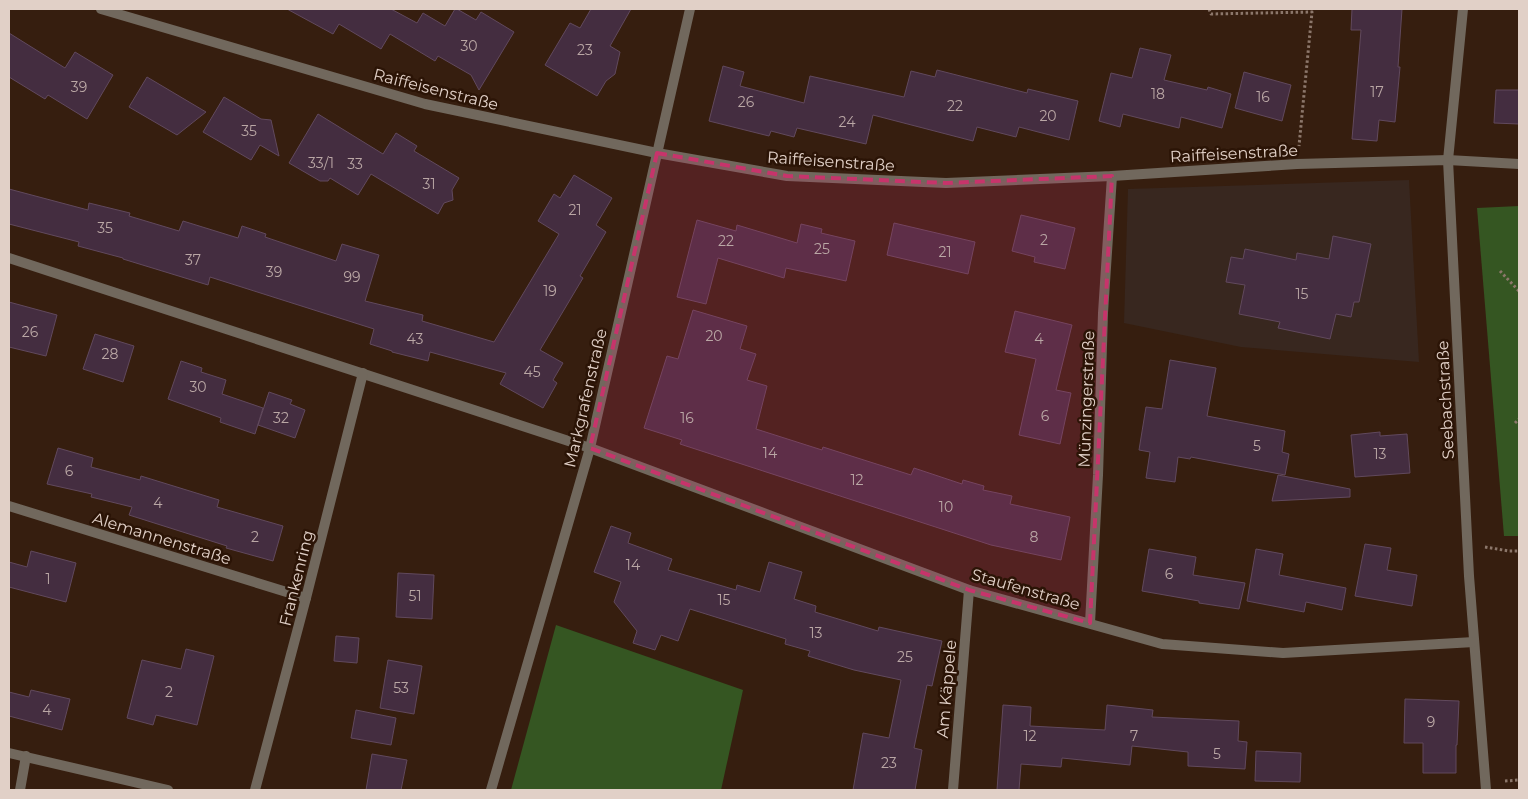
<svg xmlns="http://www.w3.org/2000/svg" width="1528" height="799" font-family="Montserrat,sans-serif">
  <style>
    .education { fill: #38271f }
    .green { fill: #355622 }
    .building { fill: #442d40; stroke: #61495d }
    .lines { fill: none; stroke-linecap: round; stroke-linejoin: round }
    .path { stroke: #8c776b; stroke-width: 3; stroke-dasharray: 2.5 2.5; stroke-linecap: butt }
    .street { stroke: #71685d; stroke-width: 10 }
    .marked { fill: #c7346b; fill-opacity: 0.2; stroke: #c7346b; stroke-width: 4; stroke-dasharray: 10 6; stroke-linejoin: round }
    .labels { text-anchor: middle; stroke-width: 5; stroke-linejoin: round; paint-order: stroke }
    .number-label { font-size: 14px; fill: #baa7a5 }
    .street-label { font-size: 16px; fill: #e1d0c7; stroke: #2b1406 }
  </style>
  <rect width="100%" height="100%" fill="#361e0f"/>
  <path class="education" d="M1409,180L1419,362L1241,347L1124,323L1128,189Z"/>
  <g class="green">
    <path d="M1519,206V536H1504L1477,208Z"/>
    <path d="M556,625L743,690L721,790H511Z"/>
  </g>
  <g class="building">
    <path d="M287,9H391L417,23L423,13L445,26L455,9H457L476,20L481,12L514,32L479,90L471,75L438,56L435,61L390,34L381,49L339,24L333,34Z"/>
    <path d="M591,9H631L610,46L620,52L615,74L606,81L597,96L545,65L570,23L580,28Z"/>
    <path d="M1352,9H1402L1398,67H1400L1395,122L1379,120L1377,141L1352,139L1361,30H1351Z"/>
    <path d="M9,33L65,68L75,52L113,75L87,119L48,95L45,99L9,77Z"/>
    <path d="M1140,48L1171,55L1164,80L1207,90L1208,87L1231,94L1222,128L1181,117L1179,128L1123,114L1120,127L1099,121L1111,73L1132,78Z"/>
    <path d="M723,66L744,72L740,86L804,103L810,76L904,97L911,71L935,77L937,70L1027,93L1028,89L1078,101L1069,140L1019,127L1016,137L977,127L973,141L873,115L866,144L797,128L794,137L771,131L769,136L709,121Z"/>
    <path d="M1244,72L1291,85L1282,121L1235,108Z"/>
    <path d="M147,77L206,112L177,135L129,107Z"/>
    <path d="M1496,90H1519V124L1494,123Z"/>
    <path d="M224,97L261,119L271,120L279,156L260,145L251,160L203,132Z"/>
    <path d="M318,114L383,154L396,133L417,146L414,151L459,178L452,190L453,200L444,203L438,214L371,174L358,195L330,178L328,181H320L289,163Z"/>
    <path d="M574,175L612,198L596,225L606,232L580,276L583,278L540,350L563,363L553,380L557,383L543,408L500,384L506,373L430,352L428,361L392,352V351L370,344L374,329L210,277L208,285L123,259V258L78,246L79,242L9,224V189L88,210L89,203L130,213L129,216L179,231L183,221L238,238L242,226L266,234L265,237L336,261L342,244L379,255L365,301L423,315L422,321L494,342L559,234L538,221L554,194L560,198Z"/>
    <path d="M1021,215L1075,228L1065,269L1034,262L1035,257L1012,251Z"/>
    <path d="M697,220L736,231L737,225L797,243L801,224L822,229L821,233L855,241L846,281L786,268L784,278L718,258L706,304L677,297Z"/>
    <path d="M894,223L975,242L968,274L887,255Z"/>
    <path d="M1333,236L1371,244L1359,302H1354L1351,317L1336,314L1330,339L1278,328L1280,322L1239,314L1245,285L1226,282L1231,257L1243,259L1245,249L1296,260L1297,253L1329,259Z"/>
    <path d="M9,302L57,315L46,356L9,347Z"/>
    <path d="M693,310L747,326L740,349L756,354L747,380L767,386L756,429L822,450L823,447L911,475L914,468L962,484L963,480L984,486L983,490L1012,496L1010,504L1070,517L1061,560L991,545L680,444L682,440L644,428L667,356L678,359Z"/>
    <path d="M1015,311L1072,325L1056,390L1071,393L1060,444L1019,435L1036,359L1005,352Z"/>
    <path d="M95,334L134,346L123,382L83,369Z"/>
    <path d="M1170,360L1216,368L1207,416L1285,431L1282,452L1289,454L1285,475L1191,457L1190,459L1178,457L1175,482L1146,478L1150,452L1139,450L1146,407L1162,409Z"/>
    <path d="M181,361L202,368L201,372L226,380L222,394L263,408L255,434L220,422L221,418L168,399Z"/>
    <path d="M269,392L292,400L290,404L305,410L295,438L258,425Z"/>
    <path d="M1380,432V436L1407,434L1410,473L1355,477L1351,435Z"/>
    <path d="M58,448L93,458L91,467L140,480L141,476L219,500L217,507L283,526L273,561L226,548L227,546L129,515L132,507L91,497L92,494L47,484Z"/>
    <path d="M1278,475L1350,489V497L1272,501Z"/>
    <path d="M611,526L631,533L628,543L672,559L668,570L736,590L737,585L760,592L769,562L802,572L794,599L816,606L815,612L878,631L879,627L942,641L932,686L927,685L914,748L922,750L915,790H853L863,733L889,738L901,680L854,670L808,656L810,651L785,644L786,639L690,609L678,641L661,635L655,650L633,643L637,631L614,602L621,582L594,572Z"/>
    <path d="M1365,544L1391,548L1387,570L1417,575L1412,606L1355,596Z"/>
    <path d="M1149,549L1196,557L1193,575L1245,583L1239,609L1199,603V601L1142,591Z"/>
    <path d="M1256,549L1283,554L1279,575L1346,588L1342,610L1306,602L1304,612L1247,601Z"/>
    <path d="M31,551L76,563L66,602L9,587V562L27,567Z"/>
    <path d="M398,573L434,575L432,619L396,617Z"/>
    <path d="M336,636L359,638L357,663L334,661Z"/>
    <path d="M186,649L214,656L197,725L156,715L153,725L127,718L142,660L181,669Z"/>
    <path d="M388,660L422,666L414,714L380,708Z"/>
    <path d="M31,690L70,699L62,730L9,716V692L29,697Z"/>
    <path d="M1405,699L1459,701L1457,745H1456V773H1423V743H1404Z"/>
    <path d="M1003,705L1031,707L1030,726L1105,730L1107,705L1153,710L1152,717L1239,721L1238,741L1247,742L1245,769L1188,766V752L1132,746L1130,765L1062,758L1061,767L1021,764L1019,790H997Z"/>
    <path d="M356,710L396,718L391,745L351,738Z"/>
    <path d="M1256,751L1301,753L1300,782L1255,781Z"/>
    <path d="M372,754L407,760L401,790H366Z"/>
  </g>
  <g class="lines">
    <g class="path">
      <path d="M1209,9L1211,14L1312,12L1299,146"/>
      <path d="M1500,271L1519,291"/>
      <path d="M1515,423L1519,419"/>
      <path d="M1485,547L1509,551H1519"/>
      <path d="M1505,781L1519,780"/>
    </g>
    <g class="street">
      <path d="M101,9L425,104L657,153L787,176L946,183L1112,176L1297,164L1448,160L1519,164"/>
      <path d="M1463,9L1448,160L1469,576L1486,790"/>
      <path d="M9,258L590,448L969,590L1162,644L1283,653L1474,642"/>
      <path d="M9,506L306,598"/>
      <path d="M1090,623L1098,475L1103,313L1112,176"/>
      <path d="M9,753L168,790"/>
      <path d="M20,790L26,756"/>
      <path d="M255,790L306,598L363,373"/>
      <path d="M491,790L590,448L690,9"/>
      <path d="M953,790L969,590"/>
    </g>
  </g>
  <path class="marked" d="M657,153L787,176L946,183L1112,176L1090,623L969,590L590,448Z"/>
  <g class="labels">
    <g class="number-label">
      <text x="469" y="51">30</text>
      <text x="585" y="55">23</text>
      <text x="79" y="92">39</text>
      <text x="1377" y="97">17</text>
      <text x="1158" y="99">18</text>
      <text x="1263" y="102">16</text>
      <text x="746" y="107">26</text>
      <text x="955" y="111">22</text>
      <text x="1048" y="121">20</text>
      <text x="847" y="127">24</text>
      <text x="249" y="136">35</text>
      <text x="321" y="168">33/1</text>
      <text x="355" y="169">33</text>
      <text x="429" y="189">31</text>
      <text x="575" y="215">21</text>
      <text x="105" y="233">35</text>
      <text x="1044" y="245">2</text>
      <text x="726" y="246">22</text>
      <text x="822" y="254">25</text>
      <text x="945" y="257">21</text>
      <text x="193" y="265">37</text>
      <text x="274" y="277">39</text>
      <text x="352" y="282">99</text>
      <text x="550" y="296">19</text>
      <text x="1302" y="299">15</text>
      <text x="30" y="337">26</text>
      <text x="714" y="341">20</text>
      <text x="415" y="344">43</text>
      <text x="1039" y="344">4</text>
      <text x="110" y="359">28</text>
      <text x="532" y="377">45</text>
      <text x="198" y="392">30</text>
      <text x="1045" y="421">6</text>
      <text x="281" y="423">32</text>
      <text x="687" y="423">16</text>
      <text x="1257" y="451">5</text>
      <text x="770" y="458">14</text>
      <text x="1380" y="459">13</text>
      <text x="69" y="476">6</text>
      <text x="857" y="485">12</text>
      <text x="158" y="508">4</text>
      <text x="946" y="512">10</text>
      <text x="255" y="542">2</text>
      <text x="1034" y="542">8</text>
      <text x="633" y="570">14</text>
      <text x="1169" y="579">6</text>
      <text x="48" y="584">1</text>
      <text x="415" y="601">51</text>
      <text x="724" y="605">15</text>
      <text x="816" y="638">13</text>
      <text x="905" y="662">25</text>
      <text x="401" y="693">53</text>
      <text x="169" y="697">2</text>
      <text x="47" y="715">4</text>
      <text x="1431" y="727">9</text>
      <text x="1030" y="741">12</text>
      <text x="1134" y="741">7</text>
      <text x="1217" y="759">5</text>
      <text x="889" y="768">23</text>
    </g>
    <g class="street-label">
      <text transform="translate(436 89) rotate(14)" y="6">Raiffeisenstraße</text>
      <text transform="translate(1234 153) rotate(-3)" y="6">Raiffeisenstraße</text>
      <text transform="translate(831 161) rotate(4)" y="6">Raiffeisenstraße</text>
      <text transform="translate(585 398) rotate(-77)" y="6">Markgrafenstraße</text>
      <text transform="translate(1086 399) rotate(-88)" y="6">Münzingerstraße</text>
      <text transform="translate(1445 400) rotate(-93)" y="6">Seebachstraße</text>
      <text transform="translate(162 538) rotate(17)" y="6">Alemannenstraße</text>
      <text transform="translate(296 578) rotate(-76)" y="6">Frankenring</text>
      <text transform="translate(1026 589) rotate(16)" y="6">Staufenstraße</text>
      <text transform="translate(946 689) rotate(-85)" y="6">Am Käppele</text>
    </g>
  </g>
  <rect width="1528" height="799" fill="none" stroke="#e1d0c7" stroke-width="20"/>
</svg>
